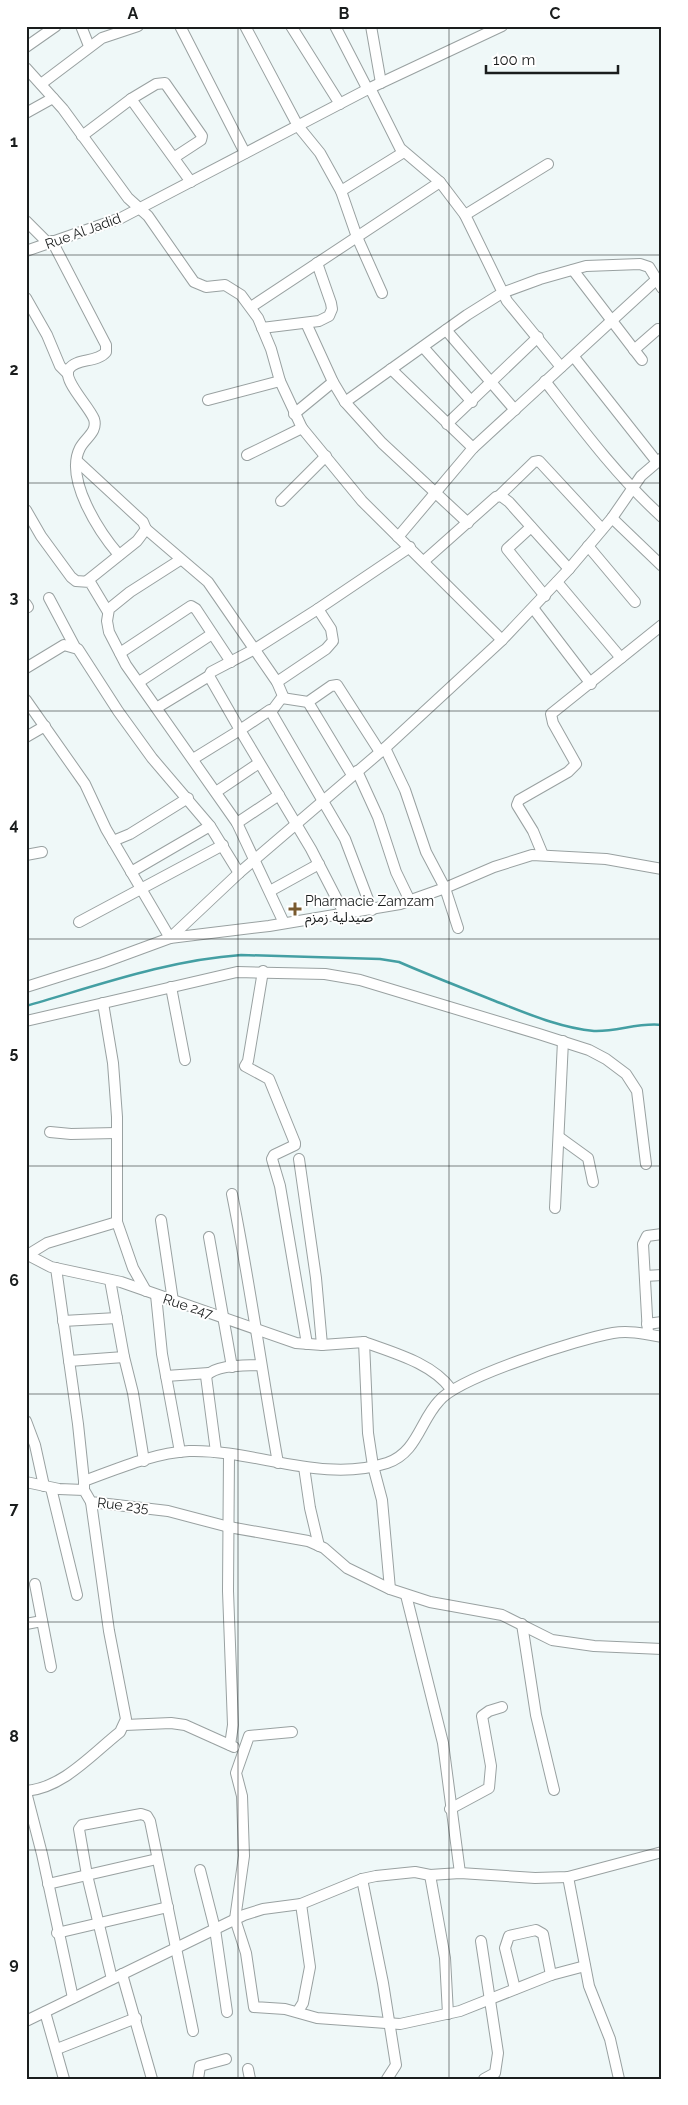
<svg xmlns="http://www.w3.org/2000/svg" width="688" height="2105" font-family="Raleway,'Noto Sans Arabic',sans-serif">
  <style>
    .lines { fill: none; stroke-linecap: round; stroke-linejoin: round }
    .stream { stroke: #449fa3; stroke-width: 2.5 }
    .minor-casing { stroke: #99a1a1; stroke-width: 12 }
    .minor { stroke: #fff; stroke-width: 10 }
    .grid { fill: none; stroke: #1a1d1d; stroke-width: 1; stroke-opacity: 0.55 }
    .poi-dot { fill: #795a2f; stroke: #fff; stroke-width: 2 }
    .labels { text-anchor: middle; stroke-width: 4; stroke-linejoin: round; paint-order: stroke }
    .street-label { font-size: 14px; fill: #1a1d1d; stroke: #fff }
    .poi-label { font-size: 14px; fill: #1a1d1d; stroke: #fff; text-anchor: start }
    .neatline { fill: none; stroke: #1a1d1d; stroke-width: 2 }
    .grid-label { font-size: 16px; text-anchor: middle; font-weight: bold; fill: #1a1d1d }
  </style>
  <rect width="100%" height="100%" fill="#eff8f8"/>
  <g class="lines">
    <path class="stream" d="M26,1006C96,986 168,960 241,955L380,959L399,962C431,976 463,988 495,1001C526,1013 560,1028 594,1031C617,1032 639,1022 662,1025"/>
    <g class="minor-casing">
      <g id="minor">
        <path d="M81,26L89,46"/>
        <path d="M180,26L245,153"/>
        <path d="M245,26L298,126L320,153L341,191L357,237L382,293"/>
        <path d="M291,26L340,104"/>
        <path d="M335,26L368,90"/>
        <path d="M371,26L381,83"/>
        <path d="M26,47L56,26"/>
        <path d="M26,68L63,109L128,198L148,216L194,282L206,287L225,285L241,295L258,318L271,349L280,381L302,428L362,501L502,640"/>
        <path d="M41,84L102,38L138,26"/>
        <path d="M370,88L400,148L440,182L465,215L507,301L561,367"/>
        <path d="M131,99L156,84L165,83L202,136L201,140L175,157"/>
        <path d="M26,113L53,98"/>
        <path d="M82,136L131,99L191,182"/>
        <path d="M341,191L404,152"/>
        <path d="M465,215L548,164"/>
        <path d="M26,221L48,243"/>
        <path d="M52,241L106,345V352C97,363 76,358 69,369C62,380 89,406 94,419C98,432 85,438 80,448C64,479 100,533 119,555"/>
        <path d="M26,251L121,218L370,88L502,26"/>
        <path d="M573,270L642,360"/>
        <path d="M26,298L47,335L60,366L68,374"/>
        <path d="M251,307L440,182"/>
        <path d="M306,323L333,382L345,402L382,443L468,523"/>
        <path d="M262,328L319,321L329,316L332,309L331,303L317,263"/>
        <path d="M446,330L515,410"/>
        <path d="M423,347L472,402"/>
        <path d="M634,350L658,329"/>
        <path d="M574,357L657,462"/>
        <path d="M391,369L473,448"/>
        <path d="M545,381C582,429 617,476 662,517"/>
        <path d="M208,400L280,381"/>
        <path d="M345,402L467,315L502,293L540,279L586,266L640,264L649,267L662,288"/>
        <path d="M294,414L333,382"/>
        <path d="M447,424L538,337"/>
        <path d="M247,455L302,428"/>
        <path d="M77,461L143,522L146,529L137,541L87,581"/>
        <path d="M499,496L534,462L539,461L602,529"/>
        <path d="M281,501L326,456"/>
        <path d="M26,510L41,536L71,577L76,581L90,582L108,612"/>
        <path d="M612,518L662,566"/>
        <path d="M531,527L507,549L545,596"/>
        <path d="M146,529L208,582L277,682L283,696L271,712L345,839L372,910"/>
        <path d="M398,537L473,448L657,279"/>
        <path d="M588,546L635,602"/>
        <path d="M180,560L130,592L109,609L107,621L109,632L126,665L237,823L284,923"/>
        <path d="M424,561L496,497L501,496L509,502L569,569"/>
        <path d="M557,582L621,658"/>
        <path d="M49,598L75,647"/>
        <path d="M26,604L28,607"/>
        <path d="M533,608L591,684"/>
        <path d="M120,653L191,606L196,609L231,662"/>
        <path d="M26,668L64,645L78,649L118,711L152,758L210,826L239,873"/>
        <path d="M139,682L212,634"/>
        <path d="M277,682L326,649L333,641L331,629L318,609L410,547"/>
        <path d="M282,698L308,702L331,686L337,685L380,752"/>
        <path d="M26,700L85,784L106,829L170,938L269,926L400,904L445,888L494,867L532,855L606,859L662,869"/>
        <path d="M308,702L352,775"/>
        <path d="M158,707L209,676L211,672L255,649L318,609"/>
        <path d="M270,710L240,730L311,849L344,913"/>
        <path d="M26,737L45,726"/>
        <path d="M385,748L405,790L426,852L445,888L458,928"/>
        <path d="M193,759L240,730L209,676"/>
        <path d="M357,771L378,817L396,872L410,901"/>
        <path d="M216,792L259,763"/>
        <path d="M237,823L279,795"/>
        <path d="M113,841L130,834L188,798"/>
        <path d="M26,855L42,852"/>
        <path d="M543,855L533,831L517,805L519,800L568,772L576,764L553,723L551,714L662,625"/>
        <path d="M131,872L210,826"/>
        <path d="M270,891L319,864"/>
        <path d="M79,922L223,845"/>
        <path d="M263,971L248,1061L245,1066L269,1079L295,1143V1145L274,1155L272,1159L280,1186L307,1344"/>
        <path d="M26,987L102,963L170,938L239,873L385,748L502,640L569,569L612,518L641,476L662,458"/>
        <path d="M171,987L185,1060"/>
        <path d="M103,1003L113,1063L117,1117V1222L133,1268L146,1291"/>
        <path d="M26,1021L237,972L325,974L360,980L539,1034L589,1050L606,1059L626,1074L637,1091L646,1164"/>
        <path d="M50,1132L71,1134L116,1133"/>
        <path d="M559,1137L588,1158L593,1182"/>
        <path d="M299,1159L316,1278L322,1345"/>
        <path d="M232,1194C250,1283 262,1373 278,1463"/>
        <path d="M555,1208L563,1041"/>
        <path d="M161,1220L173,1301"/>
        <path d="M209,1237L232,1367"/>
        <path d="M26,1254L51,1267L121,1282L296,1343L322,1345L364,1342L368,1433L373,1466L382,1500L390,1589"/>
        <path d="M29,1254L47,1243L117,1222"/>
        <path d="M56,1268L78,1424L84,1481"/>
        <path d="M645,1276L662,1275"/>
        <path d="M156,1295L162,1354L180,1452"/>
        <path d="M63,1321L117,1318"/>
        <path d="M647,1324L662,1322"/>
        <path d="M648,1334L643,1244L647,1236L662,1234"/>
        <path d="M364,1342C394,1353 432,1363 451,1389"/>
        <path d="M124,1357L133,1393L144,1461"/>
        <path d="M69,1361L124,1357L110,1280"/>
        <path d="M166,1376L209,1373"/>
        <path d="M26,1421L35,1445L44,1486"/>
        <path d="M216,1452L206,1376C217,1364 245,1366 260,1365"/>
        <path d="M229,1455L228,1591L233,1725L230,1745"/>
        <path d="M304,1467L310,1508L319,1546"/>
        <path d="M26,1482L59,1489L84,1490L91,1502L168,1511L229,1527L308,1541L324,1548L347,1568L390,1589L430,1602L502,1615L552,1640L594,1646L662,1649"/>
        <path d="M51,1488L77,1595"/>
        <path d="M84,1490V1481C117,1469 153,1453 189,1451C255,1449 321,1484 387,1463C417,1453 420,1421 439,1401C459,1377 579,1339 613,1333C629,1330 646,1334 662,1337"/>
        <path d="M35,1584L51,1667"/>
        <path d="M406,1595L443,1743L460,1873"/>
        <path d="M26,1624L42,1621"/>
        <path d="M522,1624L536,1715L554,1790"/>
        <path d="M125,1725L171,1723L185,1725L234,1747"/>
        <path d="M292,1732L249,1736L236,1773L242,1796L244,1856L235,1919L246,1953L254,2007L285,2009L317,2018L400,2024L460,2011L551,1975L585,1966"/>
        <path d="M26,1791C63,1788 92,1754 120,1732L126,1719L109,1631L91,1502"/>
        <path d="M26,1792L42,1854L73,1998"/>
        <path d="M450,1809L489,1788L491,1766L482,1716L489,1711L502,1707"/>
        <path d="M200,1870L215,1929L227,2012"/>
        <path d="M430,1875L445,1958L448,2014"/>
        <path d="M568,1877L589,1986L610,2039L619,2079"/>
        <path d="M362,1879L383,1983L396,2065L387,2079"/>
        <path d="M48,1884L157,1859"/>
        <path d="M57,1933L168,1907"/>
        <path d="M481,1941L498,2053L495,2073L484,2079"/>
        <path d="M122,1974L152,2079"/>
        <path d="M112,1979L87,1875L79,1829L82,1825L141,1814L147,1816L150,1821L193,2031"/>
        <path d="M515,1989L505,1948L509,1936L536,1930L543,1934L551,1975"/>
        <path d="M298,2011L303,2003L310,1967L301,1904"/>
        <path d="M45,2012L64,2079"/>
        <path d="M26,2021L244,1915L263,1909L301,1904L362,1879L376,1876L415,1872L430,1875L460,1873L535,1878L568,1877L662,1852"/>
        <path d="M57,2049L136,2018"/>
        <path d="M248,2069L250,2079"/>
        <path d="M198,2079L200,2066L226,2059"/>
      </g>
    </g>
    <use href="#minor" class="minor"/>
  </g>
  <path class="grid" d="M238,26V2079M449,26V2079M26,255H662M26,483H662M26,711H662M26,939H662M26,1166H662M26,1394H662M26,1622H662M26,1850H662"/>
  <path class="poi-dot" d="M292.5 901.5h5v5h5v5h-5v5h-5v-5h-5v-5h5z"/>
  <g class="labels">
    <g class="street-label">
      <text transform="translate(83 231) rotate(-20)" y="5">Rue Al Jadid</text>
      <text transform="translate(188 1306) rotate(18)" y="5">Rue 247</text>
      <text transform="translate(123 1505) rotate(6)" y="5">Rue 235</text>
    </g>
    <g class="poi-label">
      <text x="305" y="906">Pharmacie Zamzam<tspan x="305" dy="16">صيدلية زمزم</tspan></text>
    </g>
  </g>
  <rect width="688" height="2105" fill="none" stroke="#ffffff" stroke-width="55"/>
  <path d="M486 65v8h132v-8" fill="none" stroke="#1a1d1d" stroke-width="2.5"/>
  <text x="493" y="65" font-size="15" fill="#1a1d1d" stroke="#ffffff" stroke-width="4" paint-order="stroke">100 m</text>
  <rect x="28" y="28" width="632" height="2050" class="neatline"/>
  <g class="grid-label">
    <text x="133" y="19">A</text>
    <text x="344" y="19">B</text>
    <text x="555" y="19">C</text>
    <text x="14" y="147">1</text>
    <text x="14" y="375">2</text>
    <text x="14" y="603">3</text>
    <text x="14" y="830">4</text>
    <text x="14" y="1058">5</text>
    <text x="14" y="1286">6</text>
    <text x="14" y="1514">7</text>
    <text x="14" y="1742">8</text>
    <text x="14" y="1969">9</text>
  </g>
</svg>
